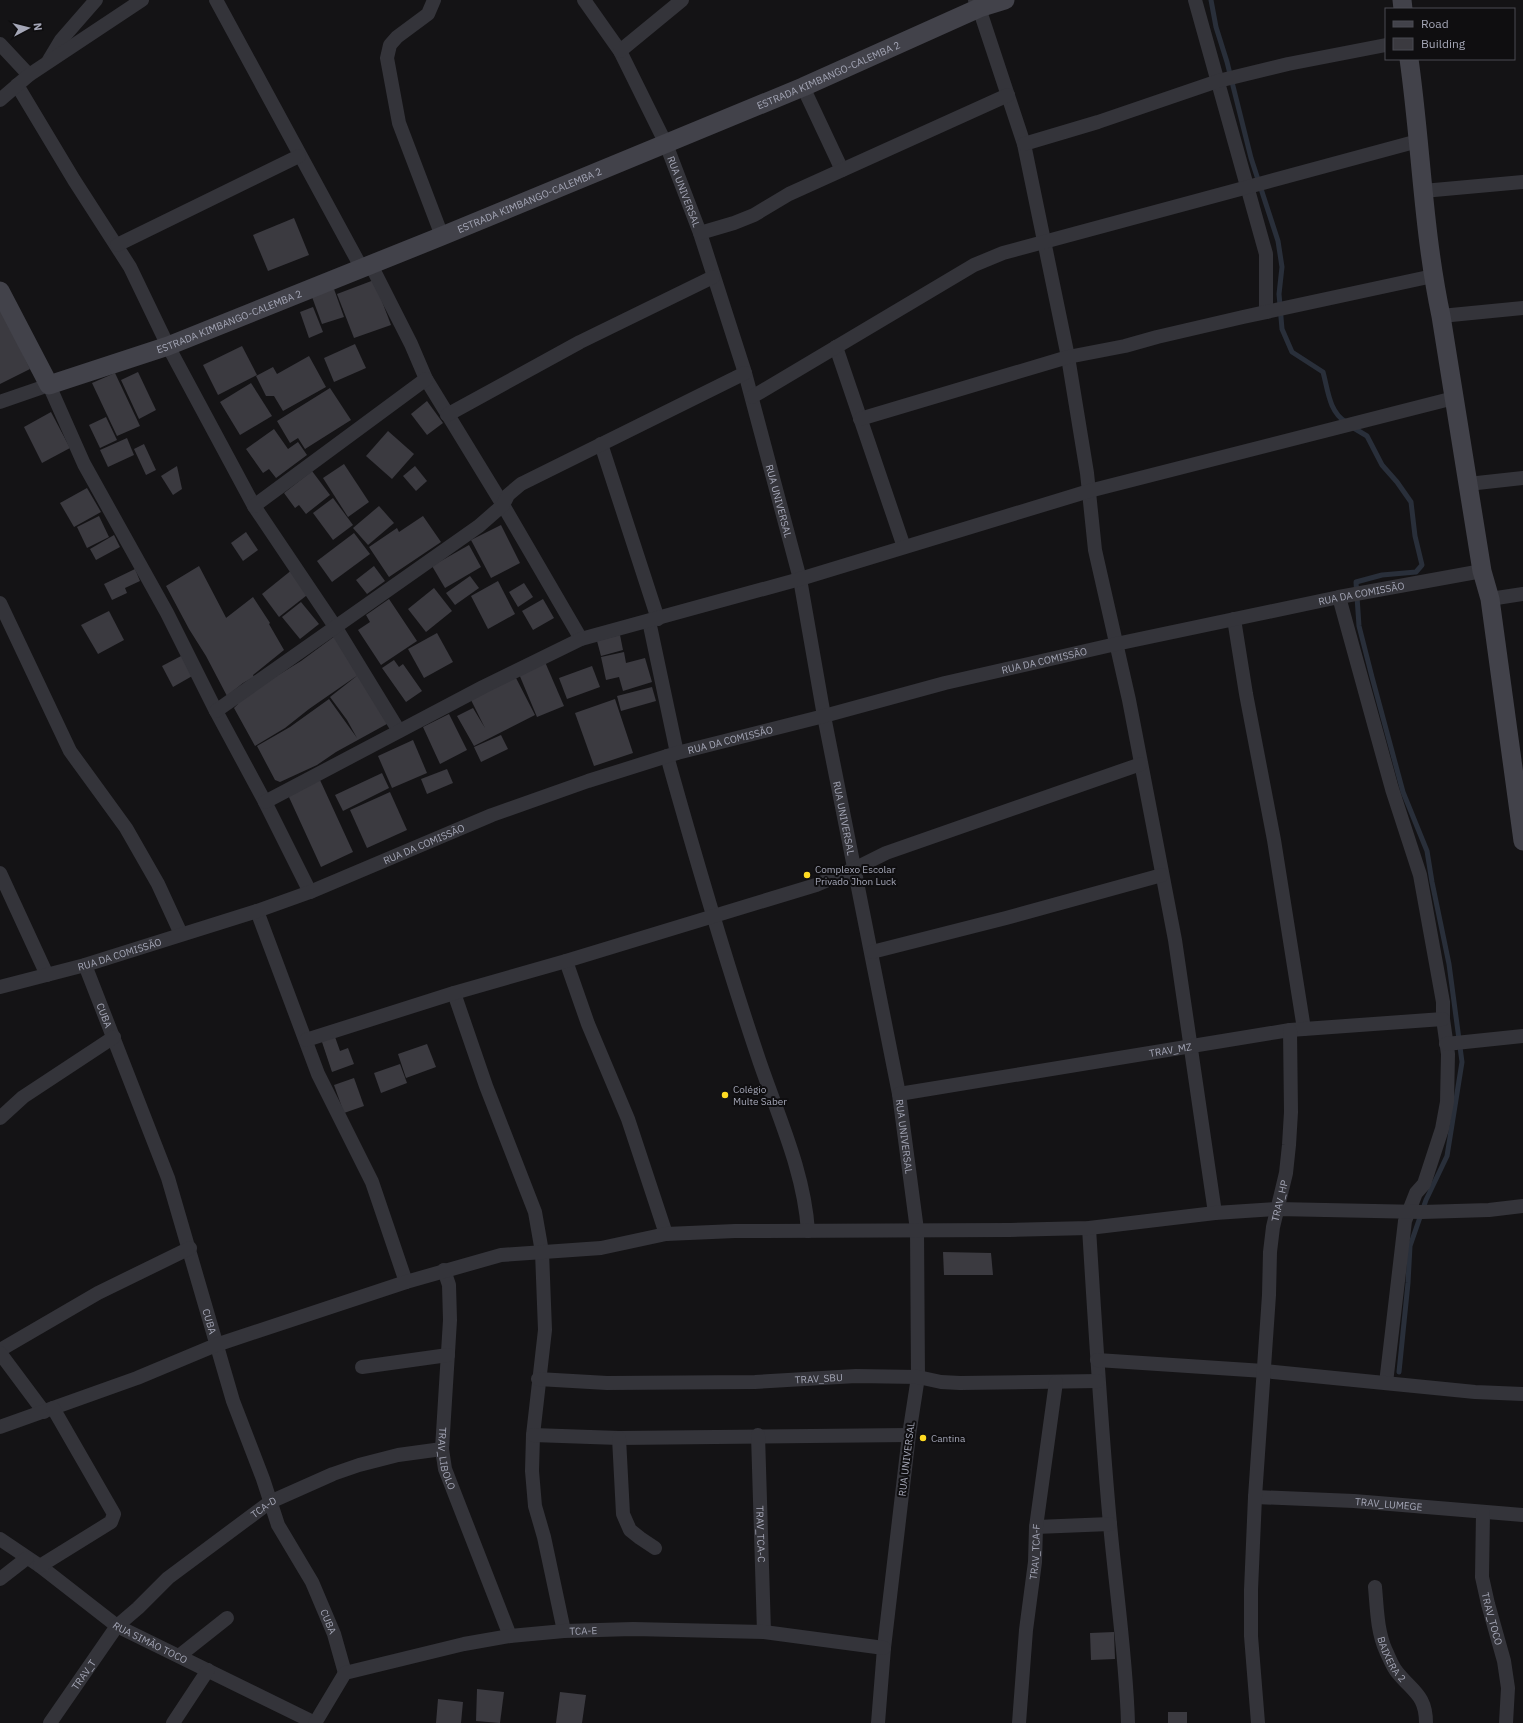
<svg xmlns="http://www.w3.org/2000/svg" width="1523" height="1723" font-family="'IBM Plex Sans',sans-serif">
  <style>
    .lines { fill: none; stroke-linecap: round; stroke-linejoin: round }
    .stream { stroke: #292f3a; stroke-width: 5 }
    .building { fill: #3b3a40 }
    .street { stroke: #34343a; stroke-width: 14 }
    .secondary { stroke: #42424a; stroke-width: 19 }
    .poi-dot { fill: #feda22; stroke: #0f0e10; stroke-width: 1.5 }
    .labels { text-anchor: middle; stroke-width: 4; stroke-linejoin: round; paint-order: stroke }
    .street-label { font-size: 10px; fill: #a4a6b6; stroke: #0f0e10 }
    .poi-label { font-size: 10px; fill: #a4a6b6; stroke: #0f0e10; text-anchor: start }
  </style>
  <rect width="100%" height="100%" fill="#141315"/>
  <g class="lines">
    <g class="stream">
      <path d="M1211,0L1216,27L1227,62L1251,158L1278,241L1282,267L1279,294L1282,329L1292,352L1323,372C1328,390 1329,412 1346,422"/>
      <path d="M1352,427L1367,436L1382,465L1397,482L1411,502L1415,536L1422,565L1416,572L1382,575L1356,582L1359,626L1372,677L1403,792L1427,851L1432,882L1449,964L1462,1062L1447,1156L1426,1200L1410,1246L1408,1283L1399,1372"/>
    </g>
  </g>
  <g class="building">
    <path d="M294,218L309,255L268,271L253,235Z"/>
    <path d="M374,280L391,325L354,338L337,294Z"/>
    <path d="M334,289L344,317L322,324L312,297Z"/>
    <path d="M0,307L30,369L0,384Z"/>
    <path d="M313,307L323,332L309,338L300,312Z"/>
    <path d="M355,344L366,368L334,382L324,358Z"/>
    <path d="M242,346L257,375L218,395L203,365Z"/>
    <path d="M309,356L326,387L283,411L274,396H266L256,376L273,367L277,374Z"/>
    <path d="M138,372L156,410L139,419L121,380Z"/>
    <path d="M115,373L140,426L117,436L92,383Z"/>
    <path d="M251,383L272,416L240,435L220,402Z"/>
    <path d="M330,388L351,420L305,449L298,438L290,443L277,421Z"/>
    <path d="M427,401L443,423L427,435L411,414Z"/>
    <path d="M51,412L70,448L42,463L24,427Z"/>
    <path d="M106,417L117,440L100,448L89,425Z"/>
    <path d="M274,429L288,449L298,442L307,455L276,478L269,469L263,473L246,449Z"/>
    <path d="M388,431L414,454L392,479L366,456Z"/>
    <path d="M127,438L134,455L108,467L100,450Z"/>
    <path d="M144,444L156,470L146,475L134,449Z"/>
    <path d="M344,464L369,502L348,517L323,478Z"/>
    <path d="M177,466L182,489L173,495L161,476Z"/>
    <path d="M415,466L427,481L416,491L403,476Z"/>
    <path d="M312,471L330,495L306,514L299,505L295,508L284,493Z"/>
    <path d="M87,488L101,512L74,527L60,503Z"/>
    <path d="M333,498L353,525L333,540L313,513Z"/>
    <path d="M379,506L394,523L368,545L353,528Z"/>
    <path d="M99,516L109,537L87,548L77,527Z"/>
    <path d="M423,516L441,542L389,577L369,547L397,528L399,532Z"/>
    <path d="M501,525L520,563L491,578L471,540Z"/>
    <path d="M246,532L258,550L243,561L231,543Z"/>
    <path d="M354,533L370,554L332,582L317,561Z"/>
    <path d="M114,535L120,547L96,560L90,549Z"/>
    <path d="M469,545L481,567L445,588L432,566Z"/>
    <path d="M199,566L233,631L226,618L253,597L270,623L269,624L284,650L253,675L254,677L243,683L227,696L206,656L189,629L166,586Z"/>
    <path d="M374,566L385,581L367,594L356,580Z"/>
    <path d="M135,569L140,581L125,588L127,593L112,600L104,584Z"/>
    <path d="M293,569L311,592L279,617L262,594Z"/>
    <path d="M470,576L479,588L455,605L446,593Z"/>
    <path d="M498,581L515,614L488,629L471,596Z"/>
    <path d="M524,583L533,597L518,607L509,592Z"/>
    <path d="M434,588L452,611L426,632L408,609Z"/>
    <path d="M389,599L417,641L381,665L358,630L370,622L366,615Z"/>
    <path d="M543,599L554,618L533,630L522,611Z"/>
    <path d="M301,602L319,624L300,639L282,617Z"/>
    <path d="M109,611L124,640L98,654L81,625Z"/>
    <path d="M339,633L396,719L336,752L317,765L280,782L275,780L257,746L290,727L329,699L357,738L347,720L330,697L358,675L309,709L285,728L255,746L234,708L238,704L236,701L301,661Z"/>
    <path d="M437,633L453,662L424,678L408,649Z"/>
    <path d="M620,635L623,650L601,656L597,641Z"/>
    <path d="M624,652L626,663L645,658L652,682L623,691L619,677L606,680L601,657Z"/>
    <path d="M183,655L194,675L173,687L162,666Z"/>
    <path d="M394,660L399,667L403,664L422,691L406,702L382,668Z"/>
    <path d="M545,662L564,706L537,717L519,674Z"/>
    <path d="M592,666L600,687L567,699L559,678Z"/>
    <path d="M515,676L535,715L474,746L457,716L473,708L485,728L471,700Z"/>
    <path d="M652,687L656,701L621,711L617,696Z"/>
    <path d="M615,699L633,753L594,766L575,713Z"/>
    <path d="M449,714L467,750L440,764L423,727Z"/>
    <path d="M501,735L508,749L481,762L474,747Z"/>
    <path d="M413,740L427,773L392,788L378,756Z"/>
    <path d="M447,769L453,783L427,794L421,779Z"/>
    <path d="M382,773L389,788L343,811L335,795Z"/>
    <path d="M320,780L353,852L321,867L288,795Z"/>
    <path d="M390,792L407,830L367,848L350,810Z"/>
    <path d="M334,1034L340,1051L348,1048L354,1064L332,1072L321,1039Z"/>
    <path d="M427,1044L436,1067L406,1078L398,1054Z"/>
    <path d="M400,1064L407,1083L381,1093L374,1073Z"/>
    <path d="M354,1078L364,1106L344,1113L334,1085Z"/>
    <path d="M943,1252L991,1253L993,1275H944Z"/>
    <path d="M1114,1632L1115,1659L1091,1660L1090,1633Z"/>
    <path d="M477,1689L504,1692L500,1723L476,1721Z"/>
    <path d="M560,1692L586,1695L582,1723H556Z"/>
    <path d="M438,1699L463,1702L461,1723H436Z"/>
    <rect x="1168" y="1712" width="19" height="11"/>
  </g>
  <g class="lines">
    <g class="street">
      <path d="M216,0L361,267"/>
      <path d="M434,0L428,14L397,37L390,45L387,58L399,123L442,236"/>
      <path id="s1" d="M584,0L620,51L666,144L700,233L745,373L800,579L824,716L899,1094L917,1230L918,1377L909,1435L884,1648L878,1723"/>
      <path d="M975,0L979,8L1024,144L1068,357L1087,473L1095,550L1129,700L1175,940L1215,1213"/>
      <path d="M1195,0L1266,254V312"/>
      <path d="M0,44L29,75"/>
      <path d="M620,51L682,0"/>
      <path d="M49,60L61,40L96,0"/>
      <path d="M17,85L74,180L130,267L168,346L254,506L336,628L399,731"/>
      <path d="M803,87L842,170"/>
      <path d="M0,100L29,75L142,0"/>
      <path d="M1024,144L1098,122L1218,81L1288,64L1386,45"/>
      <path d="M1423,191L1523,182"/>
      <path d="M700,233L734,223L754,215L789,194L1008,95"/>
      <path d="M117,245L299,156"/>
      <path d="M371,265L411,344L426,379L503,505L581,639"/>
      <path d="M1441,316L1523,308"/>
      <path d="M836,347L904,547"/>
      <path d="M752,397L974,265L1003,253L1418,141"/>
      <path d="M0,402L49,385L84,464L167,613L216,711L265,802L310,892"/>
      <path d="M447,415L580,342L713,277"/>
      <path d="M860,419L1068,357L1125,346L1157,337L1243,317L1433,276"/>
      <path d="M601,444L658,619"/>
      <path d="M1468,484L1523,478"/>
      <path d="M254,506L426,379"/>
      <path d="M1339,597L1392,789L1420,875L1443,1002V1019L1448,1054L1447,1102L1442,1129L1424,1184L1416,1193L1405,1221L1386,1383"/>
      <path d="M1490,599L1523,594"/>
      <path d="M0,603L70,751L126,828L158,884L181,934"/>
      <path d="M1234,619L1246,694L1274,840L1304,1029"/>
      <path d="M649,621L677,753"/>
      <path d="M216,711L479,526L503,505L508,495L521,484L745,373"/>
      <path d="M667,756C695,856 724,956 757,1054C776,1112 804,1169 808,1231"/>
      <path d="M265,802L483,687L581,639L800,579L1089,491L1454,398"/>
      <path d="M0,873L47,975"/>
      <path d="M257,911L318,1074L372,1182L406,1282"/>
      <path d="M872,952L1006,918L1162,875"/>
      <path d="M566,961L588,1024L628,1119L666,1234"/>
      <path id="s2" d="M85,965L168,1178L233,1401L263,1479L278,1525L312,1582L334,1634L345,1673"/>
      <path id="s3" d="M0,987L85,965L257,911L310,892L492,815L588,781L677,753L824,716L945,683L1116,644L1339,597L1482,571"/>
      <path d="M454,993L486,1086L535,1212L542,1252L545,1330L533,1435L532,1471L535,1506L544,1537L564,1631"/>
      <path d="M306,1040L454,993L566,961L816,885L854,869L886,853L1141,764"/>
      <path d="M1446,1044L1523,1036"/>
      <path id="s4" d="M899,1094L1290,1030L1443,1019"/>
      <path d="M0,1118L23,1097L114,1037"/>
      <path d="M1089,1228C1095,1326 1101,1425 1110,1524C1116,1590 1126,1656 1128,1723"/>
      <path id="s5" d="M444,1270L449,1285L450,1320L442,1449L445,1469L510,1636"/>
      <path d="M0,1350L98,1293L190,1248"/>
      <path d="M0,1353L44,1412"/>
      <path d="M1097,1360L1264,1371L1475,1392L1523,1394"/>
      <path d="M362,1367L448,1355"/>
      <path id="s6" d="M538,1379L607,1383L755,1382L856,1376L918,1377L941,1382L960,1383L1098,1381"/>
      <path d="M0,1427L137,1378L216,1345L406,1282L501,1255L601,1248L666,1234L735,1231L1010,1230L1089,1228L1215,1213L1277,1209L1422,1212L1489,1210L1523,1206"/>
      <path d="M533,1435L619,1438L909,1435"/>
      <path id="s7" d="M758,1435L764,1632"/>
      <path d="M619,1438L623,1514L630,1530L640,1538L655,1548"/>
      <path id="s8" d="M1255,1497L1354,1501L1523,1515"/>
      <path id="s9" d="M1483,1513L1482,1577L1488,1604L1504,1661L1508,1688L1506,1723"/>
      <path d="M1036,1527L1110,1524"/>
      <path id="s10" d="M0,1539L40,1566L117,1626L315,1723"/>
      <path d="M40,1566L111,1522L114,1514L53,1408"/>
      <path d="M0,1579L27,1558"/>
      <path id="s11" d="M1375,1587C1377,1608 1377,1631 1386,1651C1389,1657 1392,1666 1397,1672C1413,1692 1426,1695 1426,1723"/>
      <path d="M179,1656L227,1618"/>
      <path id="s12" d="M50,1723L117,1626L138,1608L168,1578L270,1502L333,1474L359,1465L398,1455L442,1449"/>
      <path d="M173,1723L208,1670"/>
      <path id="s13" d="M315,1723L345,1673L464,1644L510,1636L564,1631L633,1629L764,1632L884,1648"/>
      <path id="s14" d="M1019,1723L1026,1630L1035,1562L1036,1527L1056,1382"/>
      <path id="s15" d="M1258,1723L1251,1636V1590L1255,1497L1269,1295L1270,1252L1273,1227L1286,1173L1289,1145L1291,1112L1290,1030"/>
    </g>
    <g class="secondary">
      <path d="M1402,0L1403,9"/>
      <path d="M1409,59C1421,144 1423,231 1441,316L1482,571L1490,599L1523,841"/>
      <path id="s16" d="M0,291L49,385L168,346L442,236L803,87L979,8L1005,0"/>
    </g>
  </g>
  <g class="poi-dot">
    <circle cx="807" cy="875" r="4"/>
    <circle cx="725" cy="1095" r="4"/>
    <circle cx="923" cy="1438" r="4"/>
  </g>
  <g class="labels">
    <g class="street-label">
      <text dy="4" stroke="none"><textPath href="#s16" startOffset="945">ESTRADA KIMBANGO-CALEMBA 2</textPath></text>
      <text dy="4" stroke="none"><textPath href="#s1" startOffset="217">RUA UNIVERSAL</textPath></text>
      <text dy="4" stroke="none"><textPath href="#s16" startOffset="621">ESTRADA KIMBANGO-CALEMBA 2</textPath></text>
      <text dy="4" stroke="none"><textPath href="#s16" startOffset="297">ESTRADA KIMBANGO-CALEMBA 2</textPath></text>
      <text dy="4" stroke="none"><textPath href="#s1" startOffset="541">RUA UNIVERSAL</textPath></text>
      <text dy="4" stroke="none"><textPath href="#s3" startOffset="1420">RUA DA COMISSÃO</textPath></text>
      <text dy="4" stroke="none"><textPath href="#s3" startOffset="1096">RUA DA COMISSÃO</textPath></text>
      <text dy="4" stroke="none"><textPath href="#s3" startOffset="772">RUA DA COMISSÃO</textPath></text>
      <text dy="4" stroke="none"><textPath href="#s1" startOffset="865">RUA UNIVERSAL</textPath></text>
      <text dy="4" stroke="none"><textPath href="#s3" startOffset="448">RUA DA COMISSÃO</textPath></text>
      <text dy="4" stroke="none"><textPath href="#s3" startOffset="124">RUA DA COMISSÃO</textPath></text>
      <text dy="4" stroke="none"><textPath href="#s2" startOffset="54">CUBA</textPath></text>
      <text dy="4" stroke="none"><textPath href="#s4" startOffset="275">TRAV_MZ</textPath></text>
      <text dy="4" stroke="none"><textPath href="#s1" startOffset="1189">RUA UNIVERSAL</textPath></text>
      <text dy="4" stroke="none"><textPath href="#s15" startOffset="524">TRAV_HP</textPath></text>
      <text dy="4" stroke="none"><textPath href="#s2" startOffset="378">CUBA</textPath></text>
      <text dy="4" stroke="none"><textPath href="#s6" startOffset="281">TRAV_SBU</textPath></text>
      <text dy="4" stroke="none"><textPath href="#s5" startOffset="190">TRAV_LIBOLO</textPath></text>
      <text transform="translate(906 1459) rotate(-83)" y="4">RUA UNIVERSAL</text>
      <text dy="4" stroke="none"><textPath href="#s8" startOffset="134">TRAV_LUMEGE</textPath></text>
      <text dy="4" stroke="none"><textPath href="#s12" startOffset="307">TCA-D</textPath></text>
      <text dy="4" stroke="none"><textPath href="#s7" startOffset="99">TRAV_TCA-C</textPath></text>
      <text dy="4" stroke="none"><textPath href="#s14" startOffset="172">TRAV_TCA-F</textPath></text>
      <text dy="4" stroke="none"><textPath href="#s9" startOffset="107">TRAV_TOCO</textPath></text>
      <text dy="4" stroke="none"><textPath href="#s2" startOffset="702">CUBA</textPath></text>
      <text dy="4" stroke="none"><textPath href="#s13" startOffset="301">TCA-E</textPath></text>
      <text dy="4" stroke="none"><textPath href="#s10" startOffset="183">RUA SIMÃO TOCO</textPath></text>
      <text dy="4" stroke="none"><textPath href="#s11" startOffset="75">BAIXERA 2</textPath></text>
      <text dy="4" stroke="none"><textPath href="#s12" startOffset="59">TRAV_T</textPath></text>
    </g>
    <g class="poi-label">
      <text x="815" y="873">Complexo Escolar<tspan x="815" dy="12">Privado Jhon Luck</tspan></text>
      <text x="733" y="1093">Colégio<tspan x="733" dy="12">Multe Saber</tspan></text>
      <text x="931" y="1442">Cantina</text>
    </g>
  </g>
  <rect x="1385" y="8" width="130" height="52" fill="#0f0e10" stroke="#4b4b52"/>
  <rect x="1393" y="21" width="20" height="6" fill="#42424a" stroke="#4b4b52"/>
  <text x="1421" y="28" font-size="12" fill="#a4a6b6">Road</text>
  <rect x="1393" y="38" width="20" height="12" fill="#3b3a40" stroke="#4b4b52"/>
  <text x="1421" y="48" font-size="12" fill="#a4a6b6">Building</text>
  <g transform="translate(28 28) rotate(83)" stroke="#0f0e10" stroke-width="3" paint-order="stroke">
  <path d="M0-3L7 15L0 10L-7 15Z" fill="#a4a6b6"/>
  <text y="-6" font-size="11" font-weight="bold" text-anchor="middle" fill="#a4a6b6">N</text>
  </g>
</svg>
